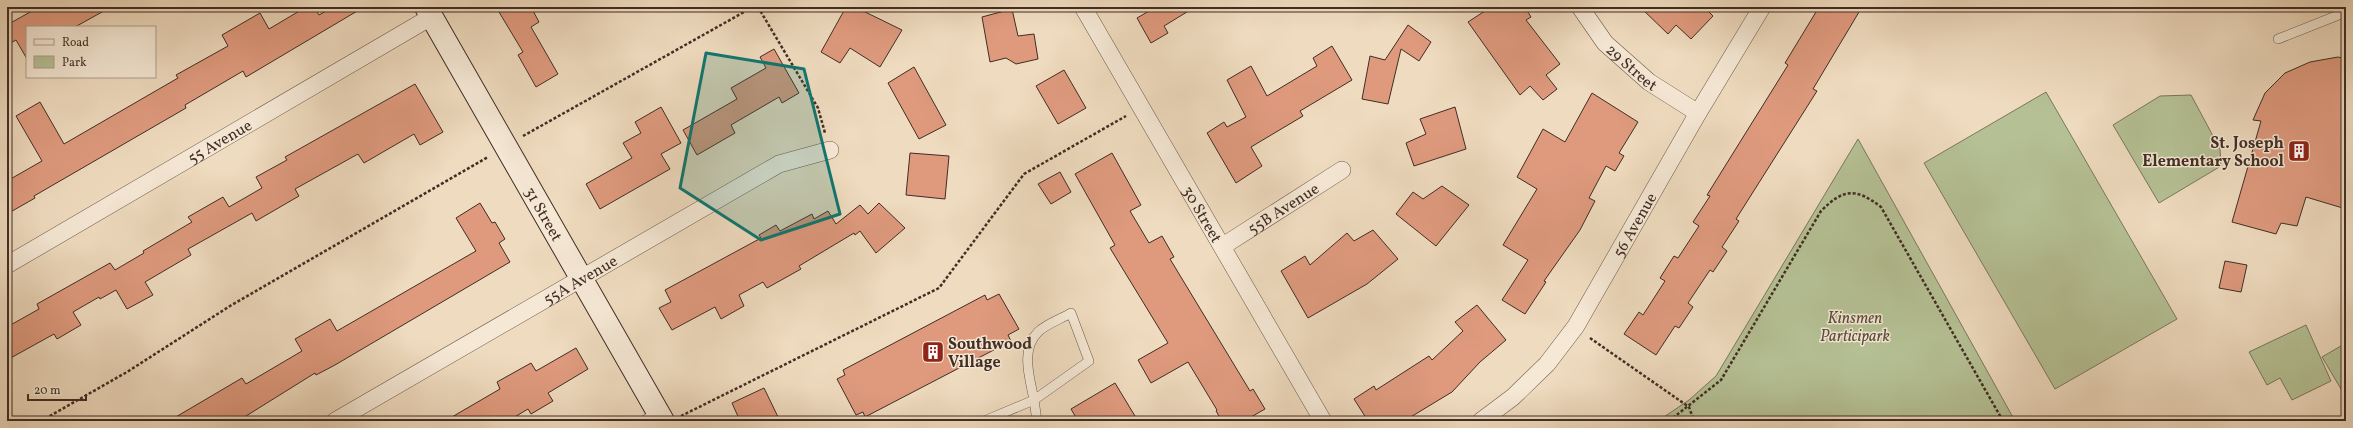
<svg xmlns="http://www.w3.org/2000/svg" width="2353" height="428" font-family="Vollkorn,serif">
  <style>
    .green { fill: #b5c195; stroke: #7a775c }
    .building { fill: #df9a7e; stroke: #402d24 }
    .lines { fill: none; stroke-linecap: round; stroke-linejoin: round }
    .lane-casing { stroke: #6c584b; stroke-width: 10 }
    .street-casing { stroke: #6c584b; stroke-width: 18 }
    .secondary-casing { stroke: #402d24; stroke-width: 24 }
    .path { stroke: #402d24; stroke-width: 2.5; stroke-dasharray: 3 2; stroke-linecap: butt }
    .lane { stroke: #f5e8d5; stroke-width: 9 }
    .street { stroke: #f5e8d5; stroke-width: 17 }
    .secondary { stroke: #f5e8d5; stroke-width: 22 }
    .marked { fill: #0f766e; fill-opacity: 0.2; stroke: #0f766e; stroke-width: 3; stroke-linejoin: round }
    .labels { text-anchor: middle; stroke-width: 3; stroke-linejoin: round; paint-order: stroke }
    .street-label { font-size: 16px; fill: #402d24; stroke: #f5e8d5 }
    .poi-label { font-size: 16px; font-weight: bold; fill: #402d24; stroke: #f5e8d5; text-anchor: end }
    .park-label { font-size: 16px; font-style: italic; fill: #574b3b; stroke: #f5e8d5 }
  </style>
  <rect width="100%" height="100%" fill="#efdbbf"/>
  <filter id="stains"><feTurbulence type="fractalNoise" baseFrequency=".005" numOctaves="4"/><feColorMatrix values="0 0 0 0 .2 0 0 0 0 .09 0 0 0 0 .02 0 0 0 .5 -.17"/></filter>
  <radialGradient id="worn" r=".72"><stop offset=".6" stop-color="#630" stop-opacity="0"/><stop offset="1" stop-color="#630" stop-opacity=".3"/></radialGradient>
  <g class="green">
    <path d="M2046,92L2177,319L2055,389L1924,163Z"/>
    <path d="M2191,95L2220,149L2221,166L2159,203L2113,125L2160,96Z"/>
    <path d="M1858,139L2015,421H1658L1689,400L1716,376Z"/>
    <path d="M2306,325L2331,381L2292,400L2280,378L2267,385L2249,352Z"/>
    <path d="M2346,343V392L2344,394L2322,357Z"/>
  </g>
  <g class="building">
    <path d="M39,7H111L75,27H27V59L16,40L7,45V25Z"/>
    <path d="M306,7H314L319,15L333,7H364L246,77L243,71L185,105L186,108L34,196L35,198L7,214V181L42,161L16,116L40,102L64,144L178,78L176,75L228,46L222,35L260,13L269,29Z"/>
    <path d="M496,7H531L539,22L531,27L558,74L536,87L518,55L523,52Z"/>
    <path d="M846,7H855L902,30L880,67L850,48L840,63L821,52Z"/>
    <path d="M1156,7H1195L1164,26L1168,33L1151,43L1137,18Z"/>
    <path d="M1491,7H1525L1531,17L1526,20L1560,64L1546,75L1557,89L1543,100L1530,86L1520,95L1468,22Z"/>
    <path d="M1640,7H1704L1713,16L1691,39L1676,25L1668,34Z"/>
    <path d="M1819,7H1862L1813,89L1817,91L1736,219L1739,221L1722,247L1727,251L1713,272L1710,270L1688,303L1693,307L1679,328L1675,326L1656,355L1624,334L1639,312L1643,315L1665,281L1660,278L1674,256L1678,258L1699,226L1693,222L1710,196L1707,195L1788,65L1785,63Z"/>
    <path d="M1012,9L1018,36L1034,34L1038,59L1016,64L1006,58L990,62L982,17Z"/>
    <path d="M1408,25L1431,42L1419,61L1401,49L1388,104L1362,99L1370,56L1385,60Z"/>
    <path d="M1332,46L1352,80L1300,111L1303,116L1251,147L1262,166L1236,183L1207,133L1224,122L1227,127L1246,117L1227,80L1251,66L1267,96L1317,66L1313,58Z"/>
    <path d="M774,49L799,93L782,103L779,97L731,125L735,133L697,155L683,130L737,99L731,88L766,68L760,57Z"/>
    <path d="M2338,57L2346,59V209L2306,197L2297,226L2281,223L2276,234L2232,222L2261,121L2253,120L2265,93L2285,73L2310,62Z"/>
    <path d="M914,67L946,125L919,139L888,83Z"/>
    <path d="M1064,70L1086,108L1058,124L1036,86Z"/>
    <path d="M415,84L443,132L420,145L414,134L364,163L358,154L295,189L299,196L256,221L252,213L188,249L191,255L145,282L153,295L127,309L116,290L100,299L99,297L73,312L81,325L57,339L54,334L7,360V327L39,309L37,304L110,263L115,270L144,253L143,251L192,222L188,217L223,197L229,207L262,188L256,177L287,160L285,157Z"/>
    <path d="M1592,93L1638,122L1619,153L1624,156L1615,171L1606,166L1589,198L1595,201L1580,230L1544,281L1546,282L1525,314L1502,300L1528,260L1503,245L1537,189L1517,177L1543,129L1565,142Z"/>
    <path d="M661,107L681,143L661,154L670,169L600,209L586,184L632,158L623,143L641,133L635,122Z"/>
    <path d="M1455,107L1466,149L1414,166L1406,143L1426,134L1420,119Z"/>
    <path d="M910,153L949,156L945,199L906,195Z"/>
    <path d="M1112,153L1141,205L1130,211L1149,243L1162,236L1174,257L1170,259L1250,391L1253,389L1265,409L1244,421H1222L1216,411L1217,410L1188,362L1151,383L1138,360L1168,343L1110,248L1115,245L1075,174Z"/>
    <path d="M1060,172L1071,192L1051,204L1038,184Z"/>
    <path d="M1442,186L1469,205L1436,246L1396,214L1413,192L1423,199Z"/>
    <path d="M480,203L492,223L495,222L505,239L499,243L510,262L335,365L316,375L315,373L238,421H169L242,378L246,384L302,351L295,339L330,319L337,331L476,251L456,218Z"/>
    <path d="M879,203L905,228L876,253L860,231L855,235L854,233L799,266L801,269L767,288L763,282L739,295L744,306L721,319L715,307L672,330L659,308L671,302L665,290L761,238L759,235L776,225L780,231L812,214L814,219L828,211L836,224L860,205L868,214Z"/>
    <path d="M1373,230L1398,259L1367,284L1308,318L1281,271L1305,256L1310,265L1347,233L1354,241Z"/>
    <path d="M2225,261L2247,265L2241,292L2219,288Z"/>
    <path d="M999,294L1019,329L1008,335L1011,341L865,417L863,412L856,415L837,379L845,375L843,370L985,295L987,300Z"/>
    <path d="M1477,305L1506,340L1480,362L1452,392L1404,421H1368L1354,399L1374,386L1376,390L1429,356L1432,360L1463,331L1455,322Z"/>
    <path d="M576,348L588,369L548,393L553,401L531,414L528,409L508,421H445L500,389L497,382L531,363L536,371Z"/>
    <path d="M1115,383L1138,421H1078L1071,409Z"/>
    <path d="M764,388L780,421H740L732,403Z"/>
  </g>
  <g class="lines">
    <g class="lane-casing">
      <g id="lane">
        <path d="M2278,39L2346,12"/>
        <path d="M1071,313L1089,361L1034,400C1030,378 1020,350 1038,332C1046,324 1061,319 1071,313Z"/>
        <path d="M643,421L658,412"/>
        <path d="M984,421L1034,400L1037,421"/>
      </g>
    </g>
    <g class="street-casing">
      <g id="street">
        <path id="s1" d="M1083,7L1323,421"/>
        <path id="s2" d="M1580,7L1605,43L1649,82L1698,113"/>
        <path id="s3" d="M1223,246L1342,170"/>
        <path id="s4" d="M7,265L431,17"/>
        <path id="s5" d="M335,421L779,164L830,150"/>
        <path id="s6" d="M1481,421L1513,397L1547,364L1576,326L1698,113L1762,7"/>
      </g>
    </g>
    <g class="secondary-casing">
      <g id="secondary">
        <path id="s7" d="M426,7L663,421"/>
      </g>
    </g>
    <g class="path">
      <path d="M758,7L818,108L825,133"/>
      <path d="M523,136L753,7"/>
      <path d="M1590,338L1689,407L1694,421"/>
      <path d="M681,416L939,288L1024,174L1126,116"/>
      <path d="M41,421L127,372L230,306L488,157"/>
      <path d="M1669,421L1721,380L1821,211C1843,189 1855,187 1881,207L2003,421"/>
    </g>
    <use href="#lane" class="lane"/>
    <use href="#street" class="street"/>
    <use href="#secondary" class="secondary"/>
  </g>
  <path class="marked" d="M706,53L804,69L840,214L761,240L680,188Z"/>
  <defs>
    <g id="building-square" transform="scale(1.15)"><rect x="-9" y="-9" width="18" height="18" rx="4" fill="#8f2418" stroke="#f5e8d5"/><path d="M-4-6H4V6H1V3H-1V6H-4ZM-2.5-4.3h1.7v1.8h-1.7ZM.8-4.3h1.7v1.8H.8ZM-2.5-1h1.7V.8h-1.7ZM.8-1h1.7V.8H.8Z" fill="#fff"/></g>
  </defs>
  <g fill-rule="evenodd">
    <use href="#building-square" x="2299" y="151"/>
    <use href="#building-square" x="933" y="352"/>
  </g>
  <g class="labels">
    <g class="street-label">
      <text dy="6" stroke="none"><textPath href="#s2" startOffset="80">29 Street</textPath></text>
      <text dy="6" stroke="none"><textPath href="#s4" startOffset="246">55 Avenue</textPath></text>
      <text dy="6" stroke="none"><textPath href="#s3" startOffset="71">55B Avenue</textPath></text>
      <text dy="6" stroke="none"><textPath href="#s7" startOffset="238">31 Street</textPath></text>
      <text dy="6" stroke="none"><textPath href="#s1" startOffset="239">30 Street</textPath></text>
      <text dy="6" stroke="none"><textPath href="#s6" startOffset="252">56 Avenue</textPath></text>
      <text dy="6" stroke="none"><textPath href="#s5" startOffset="283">55A Avenue</textPath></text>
    </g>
    <g class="poi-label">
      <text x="2284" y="148">St. Joseph<tspan x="2284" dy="18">Elementary School</tspan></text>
      <text x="948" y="349" text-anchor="start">Southwood<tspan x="948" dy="18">Village</tspan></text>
    </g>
    <g class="park-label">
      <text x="1855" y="323">Kinsmen<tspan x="1855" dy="18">Participark</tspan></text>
    </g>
  </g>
  <rect width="2353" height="428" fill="none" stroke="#efdbbf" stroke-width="24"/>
  <rect x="8" y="8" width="2337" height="412" fill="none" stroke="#402d24" stroke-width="2"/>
  <rect x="12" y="12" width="2329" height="404" fill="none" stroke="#402d24"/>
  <rect x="26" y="26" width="130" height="52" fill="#f5e8d5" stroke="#ad9d8e"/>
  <rect x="34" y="39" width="20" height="6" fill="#f5e8d5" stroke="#ad9d8e"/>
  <text x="62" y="46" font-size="12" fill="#402d24">Road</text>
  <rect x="34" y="56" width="20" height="12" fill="#b5c195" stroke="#ad9d8e"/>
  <text x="62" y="66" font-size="12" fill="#402d24">Park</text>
  <path d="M28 394v6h58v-6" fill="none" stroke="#402d24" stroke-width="2"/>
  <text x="34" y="394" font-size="12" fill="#402d24" stroke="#f5e8d5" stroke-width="3" paint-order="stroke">20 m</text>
  <rect width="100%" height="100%" filter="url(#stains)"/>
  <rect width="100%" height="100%" fill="url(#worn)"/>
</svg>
